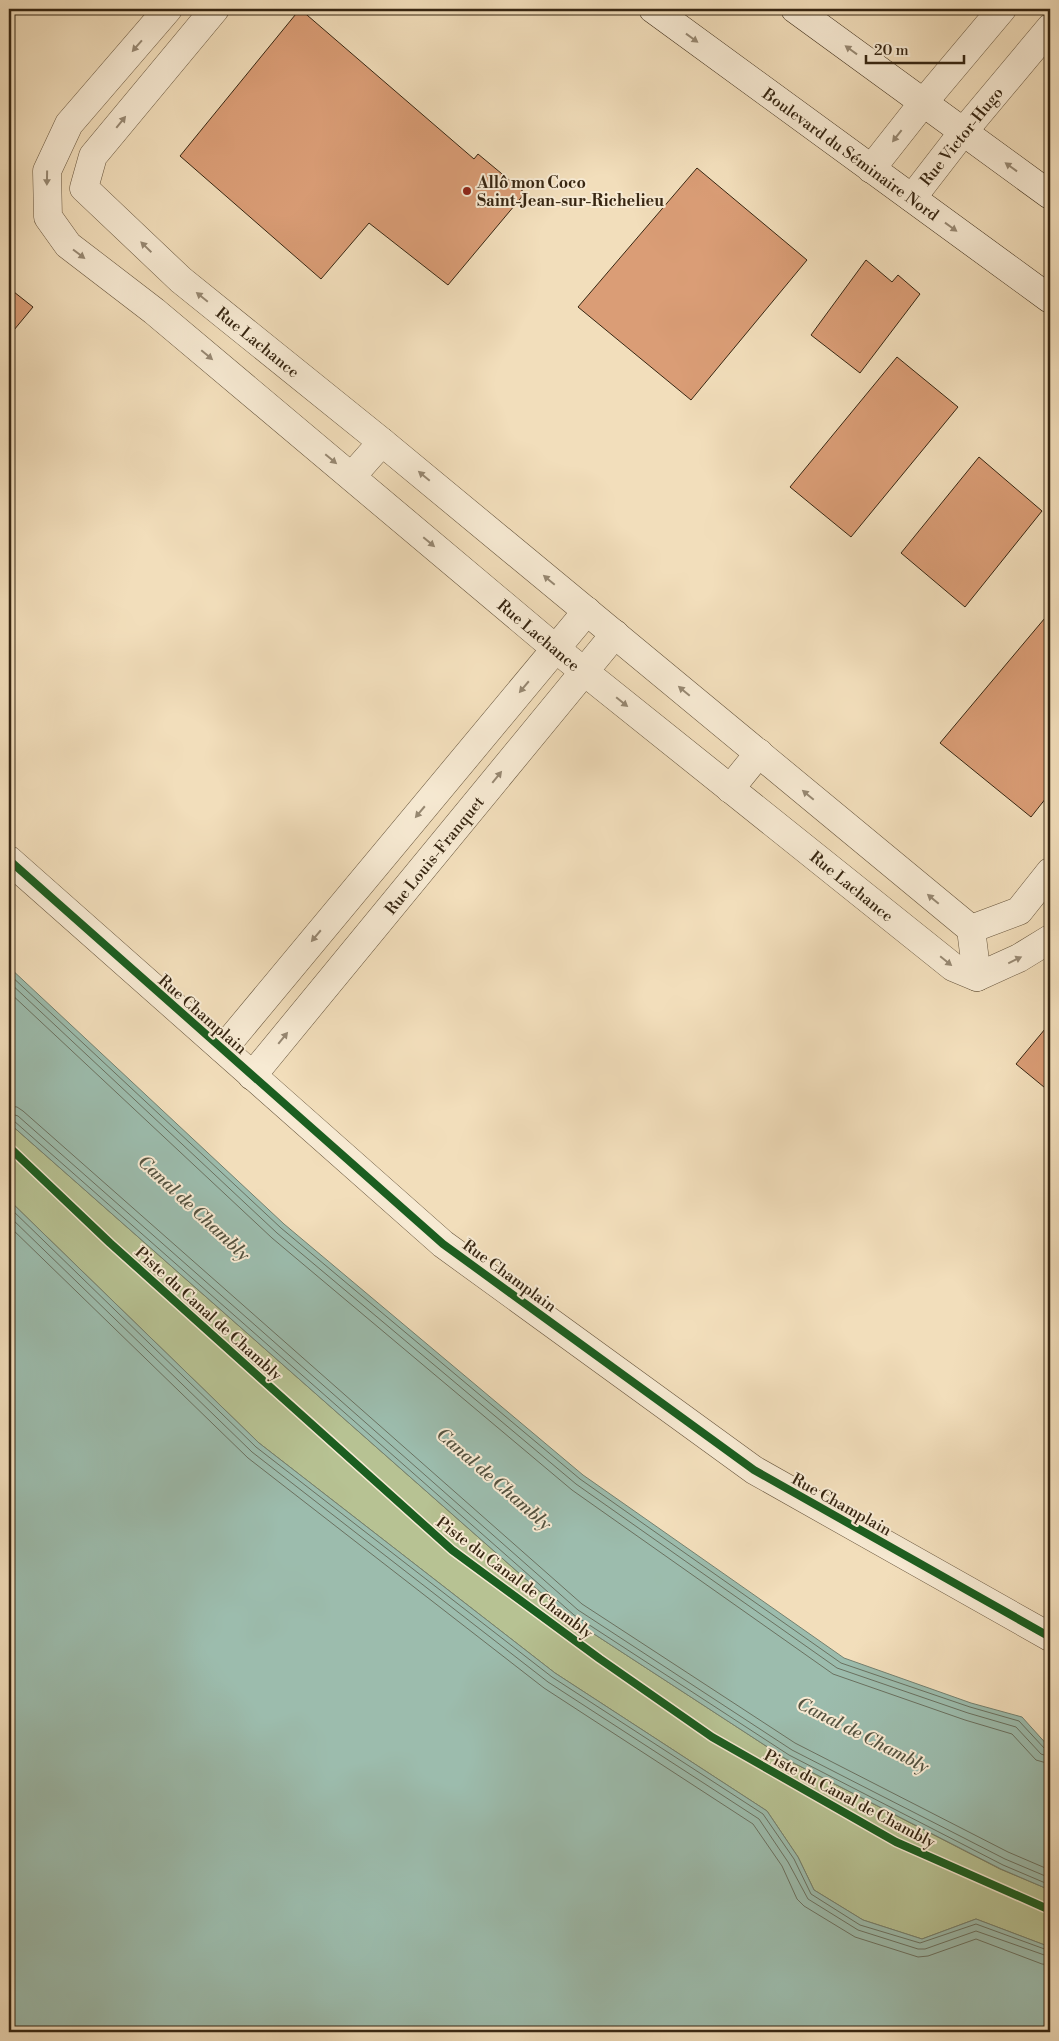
<svg xmlns="http://www.w3.org/2000/svg" width="1059" height="2041" font-family="'Libre Bodoni',serif">
  <style>
    .green { fill: #b7c293; stroke: #777452 }
    .water { fill: #9cbcad; stroke: #74806f }
    .lines { fill: none; stroke-linecap: round; stroke-linejoin: round }
    .shore { stroke: #6a7160; stroke-width: 1 }
    .building { fill: #da9d76; stroke: #372612 }
    .minor-casing { stroke: #66543c; stroke-width: 29 }
    .tertiary-casing { stroke: #66543c; stroke-width: 29 }
    .secondary-casing { stroke: #372612; stroke-width: 29 }
    .minor { stroke: #f7ead3; stroke-width: 28 }
    .tertiary { stroke: #f7ead3; stroke-width: 28 }
    .secondary { stroke: #f7ead3; stroke-width: 28 }
    .cycleway-casing { stroke: #f7ead3; stroke-width: 11 }
    .cycleway { stroke: #1b5e20; stroke-width: 8 }
    .oneway { fill: #978872 }
    .poi-dot { fill: #8f2418; stroke: #f7ead3; stroke-width: 2 }
    .labels { text-anchor: middle; stroke-width: 4; stroke-linejoin: round; paint-order: stroke }
    .street-label { font-size: 16px; fill: #372612; stroke: #f7ead3 }
    .poi-label { font-size: 16px; font-weight: bold; fill: #372612; stroke: #f7ead3; text-anchor: start }
    .water-label { font-size: 18px; font-style: italic; fill: #555340; stroke: #f7ead3 }
  </style>
  <rect width="100%" height="100%" fill="#f2debb"/>
  <filter id="stains"><feTurbulence type="fractalNoise" baseFrequency=".004" numOctaves="4"/><feColorMatrix values="0 0 0 0 .2 0 0 0 0 .09 0 0 0 0 .02 0 0 0 .5 -.17"/></filter>
  <radialGradient id="worn" r=".72"><stop offset=".6" stop-color="#630" stop-opacity="0"/><stop offset="1" stop-color="#630" stop-opacity=".3"/></radialGradient>
  <path class="green" d="M9,1123L571,1619L786,1759L1000,1869L1050,1890V1947L976,1919L922,1939L863,1920L814,1890L798,1857L767,1811L555,1673L259,1443L9,1200Z"/>
  <g class="water">
    <path d="M9,967L284,1224L583,1475L844,1658L971,1703L1022,1717L1050,1748V1890L1001,1869L786,1759L571,1619L9,1123Z"/>
    <path d="M9,1200L259,1443L555,1673L767,1811L798,1857L814,1890L863,1920L922,1939L976,1919L1050,1947V2032H9Z"/>
  </g>
  <g class="lines">
    <g class="shore">
      <path d="M9,974L281,1228L580,1479L841,1663L970,1707L1019,1721L1045,1749L1050,1750"/>
      <path d="M9,982L277,1233L576,1484L837,1668L968,1713L1016,1727L1041,1754L1050,1757"/>
      <path d="M9,992L272,1238L572,1490L833,1674L965,1720L1012,1734L1036,1760L1050,1764"/>
      <path d="M9,1106L17,1107L23,1111L582,1604L795,1743L1008,1852L1050,1870"/>
      <path d="M9,1113L18,1116L578,1610L792,1750L1005,1859L1050,1878"/>
      <path d="M9,1120L14,1121L574,1615L789,1755L1003,1865L1050,1885"/>
      <path d="M9,1207L256,1447L552,1677L763,1814L794,1859L811,1894L860,1925L920,1943L976,1924L1050,1951"/>
      <path d="M9,1216L252,1452L548,1682L759,1819L788,1862L808,1899L858,1930L918,1949H925L976,1931L1050,1957"/>
      <path d="M9,1226L248,1458L544,1688L753,1824L782,1866L797,1899L804,1906L855,1937L918,1957L928,1956L976,1939L1042,1964L1050,1965"/>
    </g>
  </g>
  <g class="building">
    <path d="M300,9L474,159L478,154L525,193L448,285L369,223L321,279L180,156Z"/>
    <path d="M697,168L807,260L691,400L578,307Z"/>
    <path d="M866,260L892,282L898,275L920,294L860,373L811,335Z"/>
    <path d="M9,288L33,307L9,336Z"/>
    <path d="M897,357L958,407L851,537L790,487Z"/>
    <path d="M979,457L1042,511L965,607L901,553Z"/>
    <path d="M1050,612V793L1031,817L940,743Z"/>
    <path d="M1050,1023V1092L1016,1064Z"/>
  </g>
  <g class="lines">
    <g class="minor-casing">
      <g id="minor">
        <path d="M168,9L69,124L47,171L48,217L68,245L154,311L556,649L953,967L977,977L1019,958L1050,939"/>
        <path d="M215,9L93,156L84,188L181,280L382,442L971,929L977,977"/>
        <path d="M871,169L923,103L1002,9"/>
        <path d="M912,198L963,132L1050,28"/>
        <path d="M352,476L382,442"/>
        <path d="M730,789L759,753"/>
        <path d="M971,929L1019,911L1050,872"/>
        <path d="M223,1049L587,611"/>
        <path d="M252,1076L615,634"/>
      </g>
    </g>
    <g class="tertiary-casing">
      <path id="tertiary" d="M9,860L443,1244L754,1470L1050,1637"/>
    </g>
    <g class="secondary-casing">
      <g id="secondary">
        <path d="M653,9L1050,299"/>
        <path d="M795,9L1050,195"/>
      </g>
    </g>
    <use href="#minor" class="minor"/>
    <use href="#tertiary" class="tertiary"/>
    <use href="#secondary" class="secondary"/>
    <g class="cycleway-casing">
      <g id="cycleway">
        <path d="M9,860L443,1244L754,1470L1050,1637"/>
        <path d="M9,1147L110,1243L452,1550L600,1659L712,1737L896,1842L1050,1910"/>
      </g>
    </g>
    <use href="#cycleway" class="cycleway"/>
  </g>
  <defs><path id="oneway-solid" d="M-6-.8H1V-3.2L6.5 0L1 3.2V.8H-6Z" transform="scale(1.25)"/></defs>
  <g class="oneway">
    <use href="#oneway-solid" transform="translate(692 38) rotate(36)"/>
    <use href="#oneway-solid" transform="translate(137 46) rotate(131)"/>
    <use href="#oneway-solid" transform="translate(851 50) rotate(-144)"/>
    <use href="#oneway-solid" transform="translate(121 122) rotate(-51)"/>
    <use href="#oneway-solid" transform="translate(897 136) rotate(128)"/>
    <use href="#oneway-solid" transform="translate(1011 167) rotate(-144)"/>
    <use href="#oneway-solid" transform="translate(47 178) rotate(91)"/>
    <use href="#oneway-solid" transform="translate(951 227) rotate(36)"/>
    <use href="#oneway-solid" transform="translate(146 247) rotate(-136)"/>
    <use href="#oneway-solid" transform="translate(79 254) rotate(37)"/>
    <use href="#oneway-solid" transform="translate(202 297) rotate(-141)"/>
    <use href="#oneway-solid" transform="translate(207 355) rotate(40)"/>
    <use href="#oneway-solid" transform="translate(331 459) rotate(40)"/>
    <use href="#oneway-solid" transform="translate(424 476) rotate(-140)"/>
    <use href="#oneway-solid" transform="translate(429 542) rotate(40)"/>
    <use href="#oneway-solid" transform="translate(549 580) rotate(-140)"/>
    <use href="#oneway-solid" transform="translate(524 687) rotate(130)"/>
    <use href="#oneway-solid" transform="translate(684 691) rotate(-140)"/>
    <use href="#oneway-solid" transform="translate(622 702) rotate(39)"/>
    <use href="#oneway-solid" transform="translate(497 777) rotate(-51)"/>
    <use href="#oneway-solid" transform="translate(808 795) rotate(-140)"/>
    <use href="#oneway-solid" transform="translate(420 812) rotate(130)"/>
    <use href="#oneway-solid" transform="translate(933 899) rotate(-140)"/>
    <use href="#oneway-solid" transform="translate(316 936) rotate(130)"/>
    <use href="#oneway-solid" transform="translate(1015 960) rotate(-26)"/>
    <use href="#oneway-solid" transform="translate(946 961) rotate(39)"/>
    <use href="#oneway-solid" transform="translate(283 1038) rotate(-51)"/>
  </g>
  <circle class="poi-dot" cx="467" cy="191" r="5"/>
  <g class="labels">
    <g class="street-label">
      <text transform="translate(961 136) rotate(-51)" y="6">Rue Victor-Hugo</text>
      <text transform="translate(851 154) rotate(36)" y="6">Boulevard du Séminaire Nord</text>
      <text transform="translate(258 342) rotate(39)" y="6">Rue Lachance</text>
      <text transform="translate(539 635) rotate(40)" y="6">Rue Lachance</text>
      <text transform="translate(434 855) rotate(-51)" y="6">Rue Louis-Franquet</text>
      <text transform="translate(852 886) rotate(39)" y="6">Rue Lachance</text>
      <text transform="translate(203 1014) rotate(41)" y="6">Rue Champlain</text>
      <text transform="translate(510 1275) rotate(36)" y="6">Rue Champlain</text>
      <text transform="translate(209 1313) rotate(42)" y="6">Piste du Canal de Chambly</text>
      <text transform="translate(842 1504) rotate(29)" y="6">Rue Champlain</text>
      <text transform="translate(515 1577) rotate(37)" y="6">Piste du Canal de Chambly</text>
      <text transform="translate(850 1798) rotate(28)" y="6">Piste du Canal de Chambly</text>
    </g>
    <g class="poi-label">
      <text x="477" y="188">Allô mon Coco<tspan x="477" dy="18">Saint-Jean-sur-Richelieu</tspan></text>
    </g>
    <g class="water-label">
      <text transform="translate(194 1208) rotate(43)" y="6">Canal de Chambly</text>
      <text transform="translate(494 1479) rotate(41)" y="6">Canal de Chambly</text>
      <text transform="translate(863 1735) rotate(27)" y="6">Canal de Chambly</text>
    </g>
  </g>
  <rect width="1059" height="2041" fill="none" stroke="#f2debb" stroke-width="30"/>
  <rect x="10" y="10" width="1039" height="2021" fill="none" stroke="#372612" stroke-width="2.5"/>
  <rect x="15" y="15" width="1029" height="2011" fill="none" stroke="#372612"/>
  <path d="M866 55v8h98v-8" fill="none" stroke="#372612" stroke-width="2.5"/>
  <text x="874" y="55" font-size="15" fill="#372612" stroke="#f7ead3" stroke-width="4" paint-order="stroke">20 m</text>
  <rect width="100%" height="100%" filter="url(#stains)"/>
  <rect width="100%" height="100%" fill="url(#worn)"/>
</svg>
